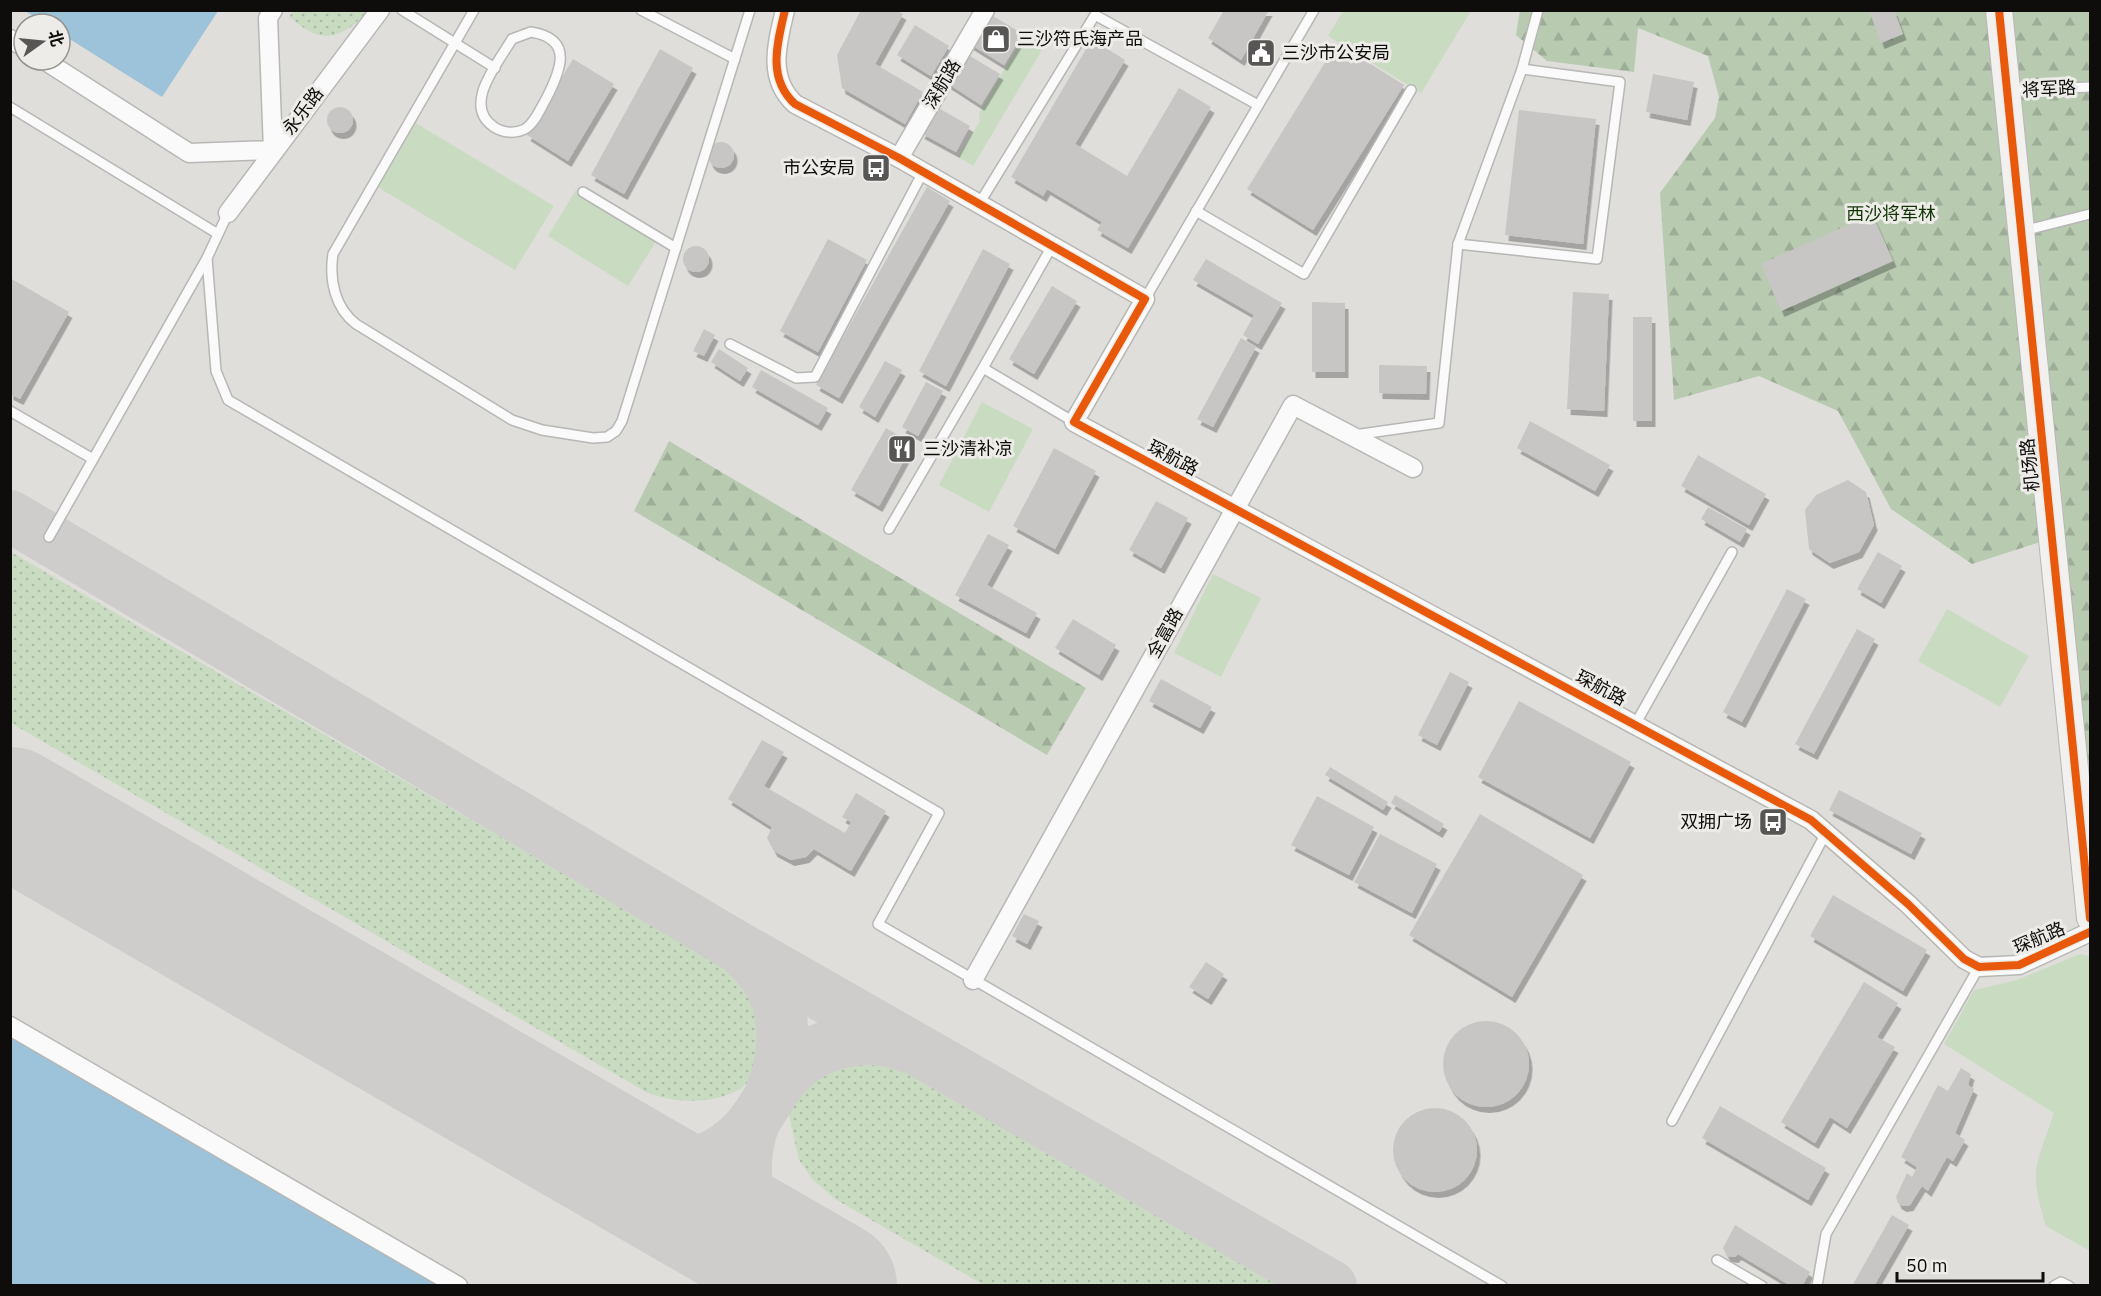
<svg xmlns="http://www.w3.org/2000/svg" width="2101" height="1296" font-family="'IBM Plex Sans','Noto Sans SC',sans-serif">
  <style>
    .grass { fill: url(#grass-dots) }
    .forest { fill: url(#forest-firs) }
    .park { fill: #c9dcc2 }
    .water { fill: #9cc3d9 }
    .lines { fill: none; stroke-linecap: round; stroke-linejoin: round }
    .taxiway { stroke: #cecdcb; stroke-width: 52 }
    .runway { stroke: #cecdcb; stroke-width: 130 }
    .building { fill: #c7c6c5; filter: url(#shadow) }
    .lane-casing { stroke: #b7b7b5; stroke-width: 12 }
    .street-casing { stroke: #b7b7b5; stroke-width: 21 }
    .secondary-casing { stroke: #b7b7b5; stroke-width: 28 }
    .lane { stroke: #fafafa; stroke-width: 9 }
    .street { stroke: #fafafa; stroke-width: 18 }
    .secondary { stroke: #f2f1ef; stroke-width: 26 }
    .cycleway-casing { stroke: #edece8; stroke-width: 11 }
    .cycleway { stroke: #e8590c; stroke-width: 8 }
    .labels { text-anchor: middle; stroke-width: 6; stroke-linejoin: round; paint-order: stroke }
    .poi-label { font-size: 18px; fill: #0e0d0c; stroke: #edece8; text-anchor: start }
    .street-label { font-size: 18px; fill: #0e0d0c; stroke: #edece8 }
    .park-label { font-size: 18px; fill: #103404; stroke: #edece8 }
  </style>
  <defs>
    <pattern id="grass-dots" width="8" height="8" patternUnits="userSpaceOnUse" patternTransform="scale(1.5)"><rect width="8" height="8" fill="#c9dcc2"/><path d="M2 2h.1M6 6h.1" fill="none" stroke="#abbca6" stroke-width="1.8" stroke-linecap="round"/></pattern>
    <pattern id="forest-firs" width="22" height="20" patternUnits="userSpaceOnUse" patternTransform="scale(1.5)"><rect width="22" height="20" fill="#b8cbb1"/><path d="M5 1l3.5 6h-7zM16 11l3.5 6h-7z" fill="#9dad97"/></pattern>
    <filter id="shadow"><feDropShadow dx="3.5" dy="6" stdDeviation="0" flood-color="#0004"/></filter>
  </defs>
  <rect width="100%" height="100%" fill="#dfdedb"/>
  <g class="grass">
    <path d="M293,11V10L367,11C356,26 333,43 313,33C304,29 296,22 289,17Z"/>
    <path d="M11,552L722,966C735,978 747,989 755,1005C760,1014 761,1026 763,1036C771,1102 692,1111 646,1092L11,723Z"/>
    <path d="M861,1061L884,1062L904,1069L1279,1285H984L835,1199L813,1180L799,1160L789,1116L794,1097L804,1084L819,1072L839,1065Z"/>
  </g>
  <g class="forest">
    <path d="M1520,10L2090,11V802L2062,535L1972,564L1891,509L1838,411L1759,376L1674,400L1660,193L1715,118L1719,97L1708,56L1638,28L1634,72L1547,61L1516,35Z"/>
    <path d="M669,441L1086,688L1047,755L634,511Z"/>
  </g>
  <g class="park">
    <path d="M1343,11H1471L1421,93L1328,36Z"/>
    <path d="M1025,34L1045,45L973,166L958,157L980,121L979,113Z"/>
    <path d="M414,122L554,206L515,270L376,186Z"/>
    <path d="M576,190L657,240L628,286L548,236Z"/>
    <path d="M982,402L1033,429L989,512L939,485Z"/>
    <path d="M1213,574L1261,598L1221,677L1174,653Z"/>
    <path d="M1947,609L2029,656L2000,707L1918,661Z"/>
    <path d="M2080,954L2090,956V1251L2046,1226C2028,1168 2036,1167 2054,1113L1944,1044L1974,990L2017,980Z"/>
  </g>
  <g class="water">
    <path d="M25,11L218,10V11L162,97L60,33V24H47Z"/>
    <path d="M10,1037H11L438,1285H11Z"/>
  </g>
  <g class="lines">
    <g class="taxiway">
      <path d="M10,516L734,945L1331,1286"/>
      <path d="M745,954C788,989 790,1045 771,1093"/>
      <path d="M755,1119C736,1171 746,1219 786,1259"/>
      <path d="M619,1163C671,1177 722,1164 755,1120C765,1106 772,1091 783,1078C812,1043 863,1030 905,1046"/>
    </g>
    <path class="runway" d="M10,812L832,1286"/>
  </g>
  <g class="building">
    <path d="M861,10H896L903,14L875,64L923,92L905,124L842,88L837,55Z"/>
    <path d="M1224,10H1269L1241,60L1208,38Z"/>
    <path d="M1869,10H1894L1903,34L1881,43Z"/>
    <path d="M988,13L1023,34L1004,65L970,44Z"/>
    <path d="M915,25L949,46L931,76L897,55Z"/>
    <path d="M1092,39L1125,60L1075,144L1127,176L1179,88L1211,107L1128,248L1097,230L1102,222L1047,189L1043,196L1011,177Z"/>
    <path d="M1337,43L1404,85L1313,230L1247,189Z"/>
    <path d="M660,49L693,68L624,194L591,175Z"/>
    <path d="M965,53L1000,74L981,105L947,83Z"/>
    <path d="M573,59L614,84L568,161L527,135Z"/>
    <path d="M1653,74L1694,82L1687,120L1646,112Z"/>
    <path d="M935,106L970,126L956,152L921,133Z"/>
    <circle cx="340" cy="120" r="13"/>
    <path d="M1519,110L1596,119L1583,244L1505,235Z"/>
    <circle cx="721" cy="155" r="13"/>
    <path d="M927,187L950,201L839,398L816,385Z"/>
    <path d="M1872,214L1893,261L1781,311L1761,264Z"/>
    <path d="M828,239L867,260L818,352L780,331Z"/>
    <circle cx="696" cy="259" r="13"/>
    <path d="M983,249L1010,264L946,386L919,371Z"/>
    <path d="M1206,259L1282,303L1258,344L1243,335L1254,315L1193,280Z"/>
    <path d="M10,278L69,312L20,399L10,394Z"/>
    <path d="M1052,286L1077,301L1034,374L1009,359Z"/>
    <path d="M1573,292L1609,294L1604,411L1567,409Z"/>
    <path d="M1312,302L1345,303V372H1312Z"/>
    <rect x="1633" y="317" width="19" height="104"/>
    <path d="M704,329L715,335L704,356L693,351Z"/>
    <path d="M1241,338L1256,347L1213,427L1197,419Z"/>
    <path d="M719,349L748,368L740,381L711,362Z"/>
    <path d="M885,361L902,370L875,417L859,407Z"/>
    <path d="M1379,365L1427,366L1426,394L1379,393Z"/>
    <path d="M761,370L828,408L818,425L752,387Z"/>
    <path d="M926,382L943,391L918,436L902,427Z"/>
    <path d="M1530,421L1610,465L1595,491L1517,448Z"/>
    <path d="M886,428L913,444L879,506L851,490Z"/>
    <path d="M1054,448L1096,471L1055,549L1013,526Z"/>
    <path d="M1698,455L1766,494L1749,525L1681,486Z"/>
    <path d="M1848,480L1866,492L1874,525L1859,552L1830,563L1809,549L1805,510L1816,495Z"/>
    <path d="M1156,501L1188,518L1161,568L1129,550Z"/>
    <path d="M1708,507L1747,529L1740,542L1701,519Z"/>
    <path d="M988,534L1009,545L987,585L1037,613L1026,633L955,595Z"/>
    <path d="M1878,552L1902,566L1881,603L1857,589Z"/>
    <path d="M1787,589L1806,599L1742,722L1723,712Z"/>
    <path d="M1073,619L1116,645L1099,675L1055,648Z"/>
    <path d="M1857,629L1875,639L1814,754L1795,744Z"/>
    <path d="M1450,672L1469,682L1437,745L1418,735Z"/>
    <path d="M1161,679L1212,707L1200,728L1149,701Z"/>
    <path d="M1519,701L1631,762L1590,838L1478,777Z"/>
    <path d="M762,740L784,752L764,786L845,833L851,822L842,817L856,793L886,811L851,871L814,849L806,857L791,860L774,851L767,838L772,827L728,799Z"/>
    <path d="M1330,767L1388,802L1383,810L1325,775Z"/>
    <path d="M1839,790L1922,833L1911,854L1829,810Z"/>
    <path d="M1395,795L1444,824L1439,832L1391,803Z"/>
    <path d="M1317,796L1374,827L1349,875L1291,845Z"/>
    <path d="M1480,814L1583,875L1512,997L1409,935Z"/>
    <path d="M1380,834L1437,864L1412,913L1354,882Z"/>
    <path d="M1833,895L1927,950L1903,991L1810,936Z"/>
    <path d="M1024,914L1039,921L1027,944L1012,936Z"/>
    <path d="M1206,962L1224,974L1208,999L1189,987Z"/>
    <path d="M1864,982L1898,1003L1877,1037L1895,1047L1847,1128L1830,1117L1815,1143L1781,1122Z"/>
    <circle cx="1486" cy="1064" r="43"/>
    <path d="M1961,1068L1971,1074L1968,1085L1974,1089L1955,1133L1965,1140L1953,1161L1947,1157L1928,1191L1922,1186L1910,1205L1903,1206L1898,1203L1896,1197L1907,1173L1912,1177L1917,1167L1901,1157L1938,1085L1948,1091Z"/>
    <path d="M1720,1106L1826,1168L1808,1200L1702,1138Z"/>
    <circle cx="1435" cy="1150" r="42"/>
    <path d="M1892,1215L1909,1225L1874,1286H1852Z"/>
    <path d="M1735,1225L1810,1272L1802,1286H1791L1738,1254L1735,1257L1727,1256L1723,1248Z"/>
  </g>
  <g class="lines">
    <g class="lane-casing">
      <g id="lane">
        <path d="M402,10L495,68"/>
        <path d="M474,10L333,254C329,280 335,308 356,324L512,420L542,430L593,438L607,437L616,431L622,421L750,10"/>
        <path d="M641,10L735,59"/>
        <path d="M531,32C575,39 560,72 546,99C540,109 535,123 525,129C515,134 503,133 494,127C461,105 499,62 512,39Z"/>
        <path d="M2009,91L2090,87"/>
        <path d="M10,107L218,234"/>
        <path d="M583,192L676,248"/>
        <path d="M979,204L1095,15L1258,105"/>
        <path d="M1196,211L1304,274L1411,90"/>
        <path d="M2023,231L2090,214"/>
        <path d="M1458,244L1597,259L1620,82L1522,69"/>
        <path d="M1052,246L983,368L1074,422"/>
        <path d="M207,258L216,371L228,400L939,813L878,924L1502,1286"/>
        <path d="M1145,299L1314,10"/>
        <path d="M730,344L796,378L815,377L923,172"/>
        <path d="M10,411L93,459"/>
        <path d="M1354,435L1439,423L1458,244L1522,69L1538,10"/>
        <path d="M889,529L983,368"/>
        <path d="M49,537L207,258L228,213"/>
        <path d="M1636,723L1732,552"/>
        <path d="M1672,1121L1827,831"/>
        <path d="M1717,1260L1762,1286"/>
        <path d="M1817,1286L1826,1234L1979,967"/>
        <path d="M2054,1286L2061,1282L2069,1286"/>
      </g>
    </g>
    <g class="street-casing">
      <g id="street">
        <path d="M785,10C777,44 767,78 795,104L899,158L1145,299L1074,422L1811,820L1908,904L1964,959L1979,967L2019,965L2090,932"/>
        <path d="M10,39L24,47"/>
        <path d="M44,60L189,153L273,150L268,18L273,10"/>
        <path d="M899,158L985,10"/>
        <path d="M228,213L380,10"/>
        <path d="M973,980L1293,405L1413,468"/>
        <path d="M10,1026L458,1286"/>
      </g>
    </g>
    <g class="secondary-casing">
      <path id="secondary" d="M1999,10L2090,918"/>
    </g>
    <use href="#lane" class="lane"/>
    <use href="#street" class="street"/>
    <use href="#secondary" class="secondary"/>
    <g class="cycleway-casing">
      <g id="cycleway">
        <path d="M785,10C777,44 767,78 795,104L899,158L1145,299L1074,422L1811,820L1908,904L1964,959L1979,967L2019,965L2090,932"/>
        <path d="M1999,10L2090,918"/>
      </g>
    </g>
    <use href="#cycleway" class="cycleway"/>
  </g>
  <defs>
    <g id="shop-square" transform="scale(1.5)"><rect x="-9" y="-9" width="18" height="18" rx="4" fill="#575654" stroke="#edece8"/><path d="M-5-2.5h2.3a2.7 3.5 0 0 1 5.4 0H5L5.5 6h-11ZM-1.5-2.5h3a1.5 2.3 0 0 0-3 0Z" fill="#fff"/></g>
    <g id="civic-square" transform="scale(1.5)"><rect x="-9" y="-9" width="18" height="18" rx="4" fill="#575654" stroke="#edece8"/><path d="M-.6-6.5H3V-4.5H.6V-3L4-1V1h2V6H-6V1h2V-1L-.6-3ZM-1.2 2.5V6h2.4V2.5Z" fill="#fff"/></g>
    <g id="bus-square" transform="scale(1.5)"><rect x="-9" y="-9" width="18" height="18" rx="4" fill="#575654" stroke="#edece8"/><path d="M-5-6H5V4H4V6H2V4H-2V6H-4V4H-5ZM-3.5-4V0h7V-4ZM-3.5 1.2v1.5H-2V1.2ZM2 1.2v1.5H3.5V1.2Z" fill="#fff"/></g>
    <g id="restaurant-square" transform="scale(1.5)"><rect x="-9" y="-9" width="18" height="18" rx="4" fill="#575654" stroke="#edece8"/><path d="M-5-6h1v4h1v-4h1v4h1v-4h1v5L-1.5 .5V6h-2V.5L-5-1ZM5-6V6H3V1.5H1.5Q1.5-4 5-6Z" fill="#fff"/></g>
  </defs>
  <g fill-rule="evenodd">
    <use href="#shop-square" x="996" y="39"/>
    <use href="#civic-square" x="1261" y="53"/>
    <use href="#bus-square" x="876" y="168"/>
    <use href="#restaurant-square" x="902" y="449"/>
    <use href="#bus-square" x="1773" y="822"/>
  </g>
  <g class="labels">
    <g class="poi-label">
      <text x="1017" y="45">三沙符氏海产品</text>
      <text x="1282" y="59">三沙市公安局</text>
      <text x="855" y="174" text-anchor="end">市公安局</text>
      <text x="923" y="455">三沙清补凉</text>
      <text x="1752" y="828" text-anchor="end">双拥广场</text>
    </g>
    <g class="street-label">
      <text transform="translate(942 84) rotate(-59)" y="6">深航路</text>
      <text transform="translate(2049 89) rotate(-3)" y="6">将军路</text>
      <text transform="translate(303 111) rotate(-53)" y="6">永乐路</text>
      <text transform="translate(1173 458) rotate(28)" y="6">琛航路</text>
      <text transform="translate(2030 465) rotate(-96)" y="6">机场路</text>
      <text transform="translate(1165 633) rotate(-61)" y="6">全富路</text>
      <text transform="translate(1601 688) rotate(28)" y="6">琛航路</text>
      <text transform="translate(2039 938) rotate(-23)" y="6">琛航路</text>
    </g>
    <g class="park-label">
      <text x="1891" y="220">西沙将军林</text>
    </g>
  </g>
  <rect width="2101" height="1296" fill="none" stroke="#0e0d0c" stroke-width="24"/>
  <g transform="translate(42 42) rotate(75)"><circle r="28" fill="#edece8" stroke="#949390" stroke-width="1.5"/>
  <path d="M0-4.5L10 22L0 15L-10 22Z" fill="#575654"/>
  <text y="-9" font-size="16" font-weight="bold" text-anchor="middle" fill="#0e0d0c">北</text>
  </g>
  <path d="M1897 1272v9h146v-9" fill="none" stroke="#0e0d0c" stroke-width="3"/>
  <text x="1906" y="1272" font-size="18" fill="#0e0d0c" stroke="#edece8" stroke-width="4.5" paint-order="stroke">50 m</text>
</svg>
